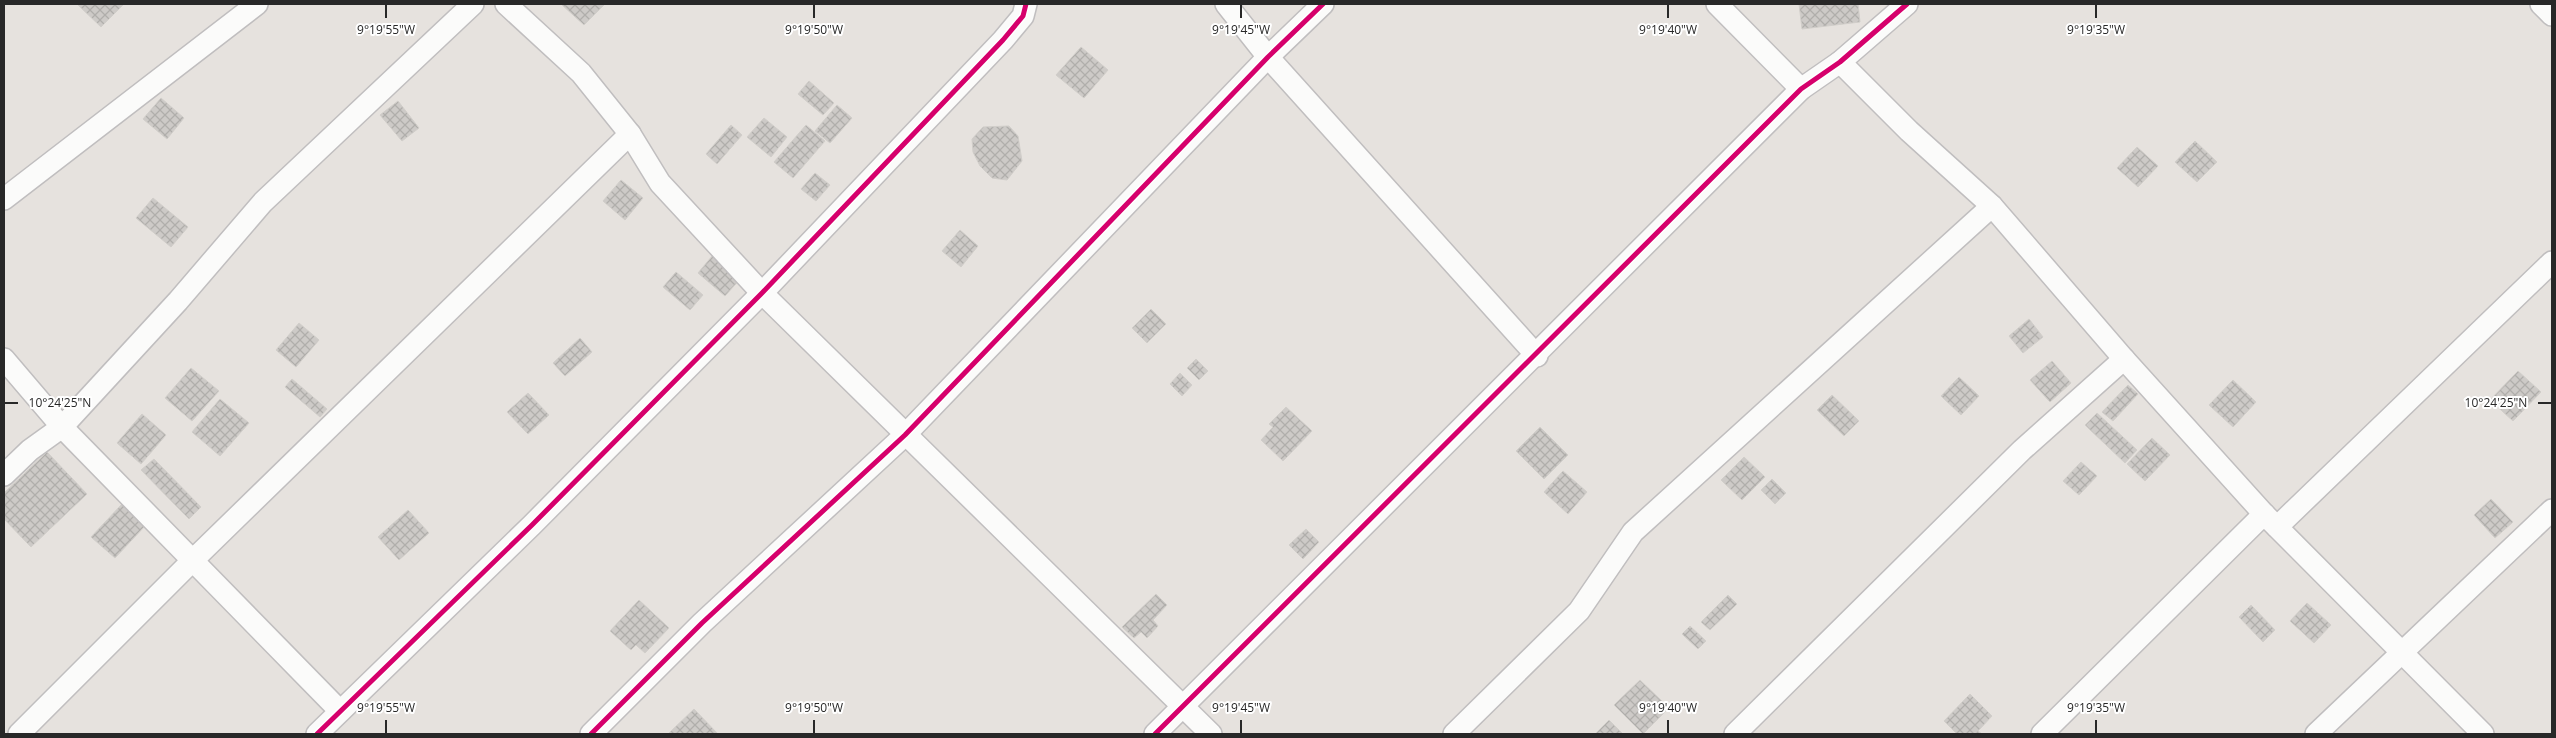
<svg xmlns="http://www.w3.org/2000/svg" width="2556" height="738" font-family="'Open Sans',sans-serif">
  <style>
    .building { fill: url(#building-cross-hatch); stroke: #d1ceca }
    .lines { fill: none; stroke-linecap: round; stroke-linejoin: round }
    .minor-casing { stroke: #c0bebf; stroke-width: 24 }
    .minor { stroke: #fbfbfa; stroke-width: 21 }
    .cycleway-casing { stroke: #fff; stroke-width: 8 }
    .cycleway { stroke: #d6006c; stroke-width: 5 }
    .ticks { fill: none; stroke: #282828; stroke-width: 2 }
    .ticks-label { font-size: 12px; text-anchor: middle; fill: #282828; stroke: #fff; stroke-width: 4; stroke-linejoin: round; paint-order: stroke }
  </style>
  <defs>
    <pattern id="building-cross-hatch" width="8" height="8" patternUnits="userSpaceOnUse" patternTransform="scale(1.25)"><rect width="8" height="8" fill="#cdcac7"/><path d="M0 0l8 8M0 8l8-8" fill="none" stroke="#b0aeab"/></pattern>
  </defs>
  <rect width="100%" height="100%" fill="#e6e2de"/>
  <g class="building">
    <path d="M77,4H124L101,27Z"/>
    <path d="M561,4H605L584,25Z"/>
    <path d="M1799,4H1858L1860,22L1802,29Z"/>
    <path d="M1081,47L1108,70L1084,98L1056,75Z"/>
    <path d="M809,81L834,103L823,115L798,94Z"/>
    <path d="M161,98L184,118L167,139L143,119Z"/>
    <path d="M398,101L419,128L402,141L380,115Z"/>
    <path d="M837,105L852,118L830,143L815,131Z"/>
    <path d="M764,118L787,137L771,157L747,137Z"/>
    <path d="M731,125L742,135L717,164L706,154Z"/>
    <path d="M806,125L825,141L793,178L774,162Z"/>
    <path d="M1009,126L1018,136L1022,161L1007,180L992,178L980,166L973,152L972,139L983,127Z"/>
    <path d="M2195,141L2217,162L2197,182L2175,162Z"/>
    <path d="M2137,147L2158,166L2138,187L2117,168Z"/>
    <path d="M815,173L830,185L816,201L801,189Z"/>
    <path d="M621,180L643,198L625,220L603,201Z"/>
    <path d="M153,198L188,227L171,247L136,218Z"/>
    <path d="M960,230L978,246L961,267L942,251Z"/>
    <path d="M713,255L741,278L725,296L698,273Z"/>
    <path d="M676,272L703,295L690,310L663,287Z"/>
    <path d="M1151,309L1166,324L1147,343L1132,328Z"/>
    <path d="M2029,319L2043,337L2023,353L2009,336Z"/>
    <path d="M299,323L319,340L296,367L276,350Z"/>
    <path d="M580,338L592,352L565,376L553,363Z"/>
    <path d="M1196,359L1208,371L1199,380L1187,368Z"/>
    <path d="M2052,361L2071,383L2050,402L2030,380Z"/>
    <path d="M191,368L219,391L192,421L165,398Z"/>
    <path d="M2518,371L2541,392L2513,421L2490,400Z"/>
    <path d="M1180,373L1192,385L1182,396L1170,384Z"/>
    <path d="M1959,377L1979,396L1961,415L1941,396Z"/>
    <path d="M292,379L327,409L320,417L285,387Z"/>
    <path d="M2233,380L2256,402L2233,427L2209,405Z"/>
    <path d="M2128,385L2138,394L2113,421L2102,412Z"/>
    <path d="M528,393L549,415L528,434L507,412Z"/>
    <path d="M1832,395L1859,421L1844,436L1817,410Z"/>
    <path d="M220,399L249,423L220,456L192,432Z"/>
    <path d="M1286,407L1312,431L1283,461L1261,440L1273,427L1269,424Z"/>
    <path d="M2097,413L2137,450L2125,463L2085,425Z"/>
    <path d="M142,414L166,435L141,464L117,443Z"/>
    <path d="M1540,427L1568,455L1544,479L1516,451Z"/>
    <path d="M2152,438L2170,455L2145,481L2127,464Z"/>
    <path d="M47,452L87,494L31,547L4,519V493Z"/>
    <path d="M1744,457L1765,477L1742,500L1721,480Z"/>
    <path d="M154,459L201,507L189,519L141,470Z"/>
    <path d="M2081,462L2097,476L2079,495L2063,481Z"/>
    <path d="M1563,471L1587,492L1568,514L1544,492Z"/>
    <path d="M1772,479L1786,493L1775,504L1761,490Z"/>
    <path d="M2491,499L2513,522L2495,538L2474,515Z"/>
    <path d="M122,504L145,526L115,558L91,537Z"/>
    <path d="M408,510L429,533L399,560L378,537Z"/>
    <path d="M1306,529L1319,542L1303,559L1289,545Z"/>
    <path d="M1156,594L1167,605L1153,620L1158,626L1147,638L1141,632L1134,638L1122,627Z"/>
    <path d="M1728,595L1737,604L1710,630L1701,622Z"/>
    <path d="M639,600L669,628L645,653L636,645L631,650L610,631Z"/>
    <path d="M2307,603L2331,625L2314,643L2290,621Z"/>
    <path d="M2251,605L2275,630L2263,642L2239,617Z"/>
    <path d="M1690,626L1706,641L1698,649L1682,634Z"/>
    <path d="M1640,680L1669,708L1643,734L1614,705Z"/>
    <path d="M1970,694L1992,716L1978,731L1982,734H1957L1944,721Z"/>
    <path d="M694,709L718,734H668Z"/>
    <path d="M1609,720L1623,734H1595Z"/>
  </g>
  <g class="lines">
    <g class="minor-casing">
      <g id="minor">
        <path d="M506,4L581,73L630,134L660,183L762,293L1211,734"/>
        <path d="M1226,4L1268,57L1537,356"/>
        <path d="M1717,4L1801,89"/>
        <path d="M2541,4L2552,15"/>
        <path d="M1840,62L1909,131L1992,206L2124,359L2264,514L2483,734"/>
        <path d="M4,199L257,4"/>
        <path d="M4,359L62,427L340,711"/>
        <path d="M4,475L30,450L62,427L178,301L263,202L473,4"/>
        <path d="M2277,527L2552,262"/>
        <path d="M19,734L192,561L630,134"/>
        <path d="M317,734L532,525L762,293L1003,40L1023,16L1026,4"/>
        <path d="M591,734L702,623L905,435L1268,57L1323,4"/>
        <path d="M1155,734L1801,89L1840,62L1907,4"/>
        <path d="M1454,734L1579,611L1633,532L1992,206"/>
        <path d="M1735,734L2022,450L2124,359"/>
        <path d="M2042,734L2264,514"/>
        <path d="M2316,734L2552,510"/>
      </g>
    </g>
    <use href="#minor" class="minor"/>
    <g class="cycleway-casing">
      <g id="cycleway">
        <path d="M317,734L532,525L762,293L1003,40L1023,16L1026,4"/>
        <path d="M591,734L702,623L905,435L1268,57L1323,4"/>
        <path d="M1155,734L1801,89L1840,62L1907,4"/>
      </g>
    </g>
    <use href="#cycleway" class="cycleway"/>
  </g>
  <path class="ticks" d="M386,5V18M814,5V18M1241,5V18M1668,5V18M2096,5V18M5,403H18M2538,403H2551M386,720V733M814,720V733M1241,720V733M1668,720V733M2096,720V733"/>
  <g class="ticks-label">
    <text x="386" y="34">9°19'55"W</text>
    <text x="814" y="34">9°19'50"W</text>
    <text x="1241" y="34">9°19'45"W</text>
    <text x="1668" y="34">9°19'40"W</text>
    <text x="2096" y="34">9°19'35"W</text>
    <text x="60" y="407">10°24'25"N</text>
    <text x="2496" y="407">10°24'25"N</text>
    <text x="386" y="712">9°19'55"W</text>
    <text x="814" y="712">9°19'50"W</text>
    <text x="1241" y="712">9°19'45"W</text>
    <text x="1668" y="712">9°19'40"W</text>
    <text x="2096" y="712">9°19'35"W</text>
  </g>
  <rect width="2556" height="738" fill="none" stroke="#282828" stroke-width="10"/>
</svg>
